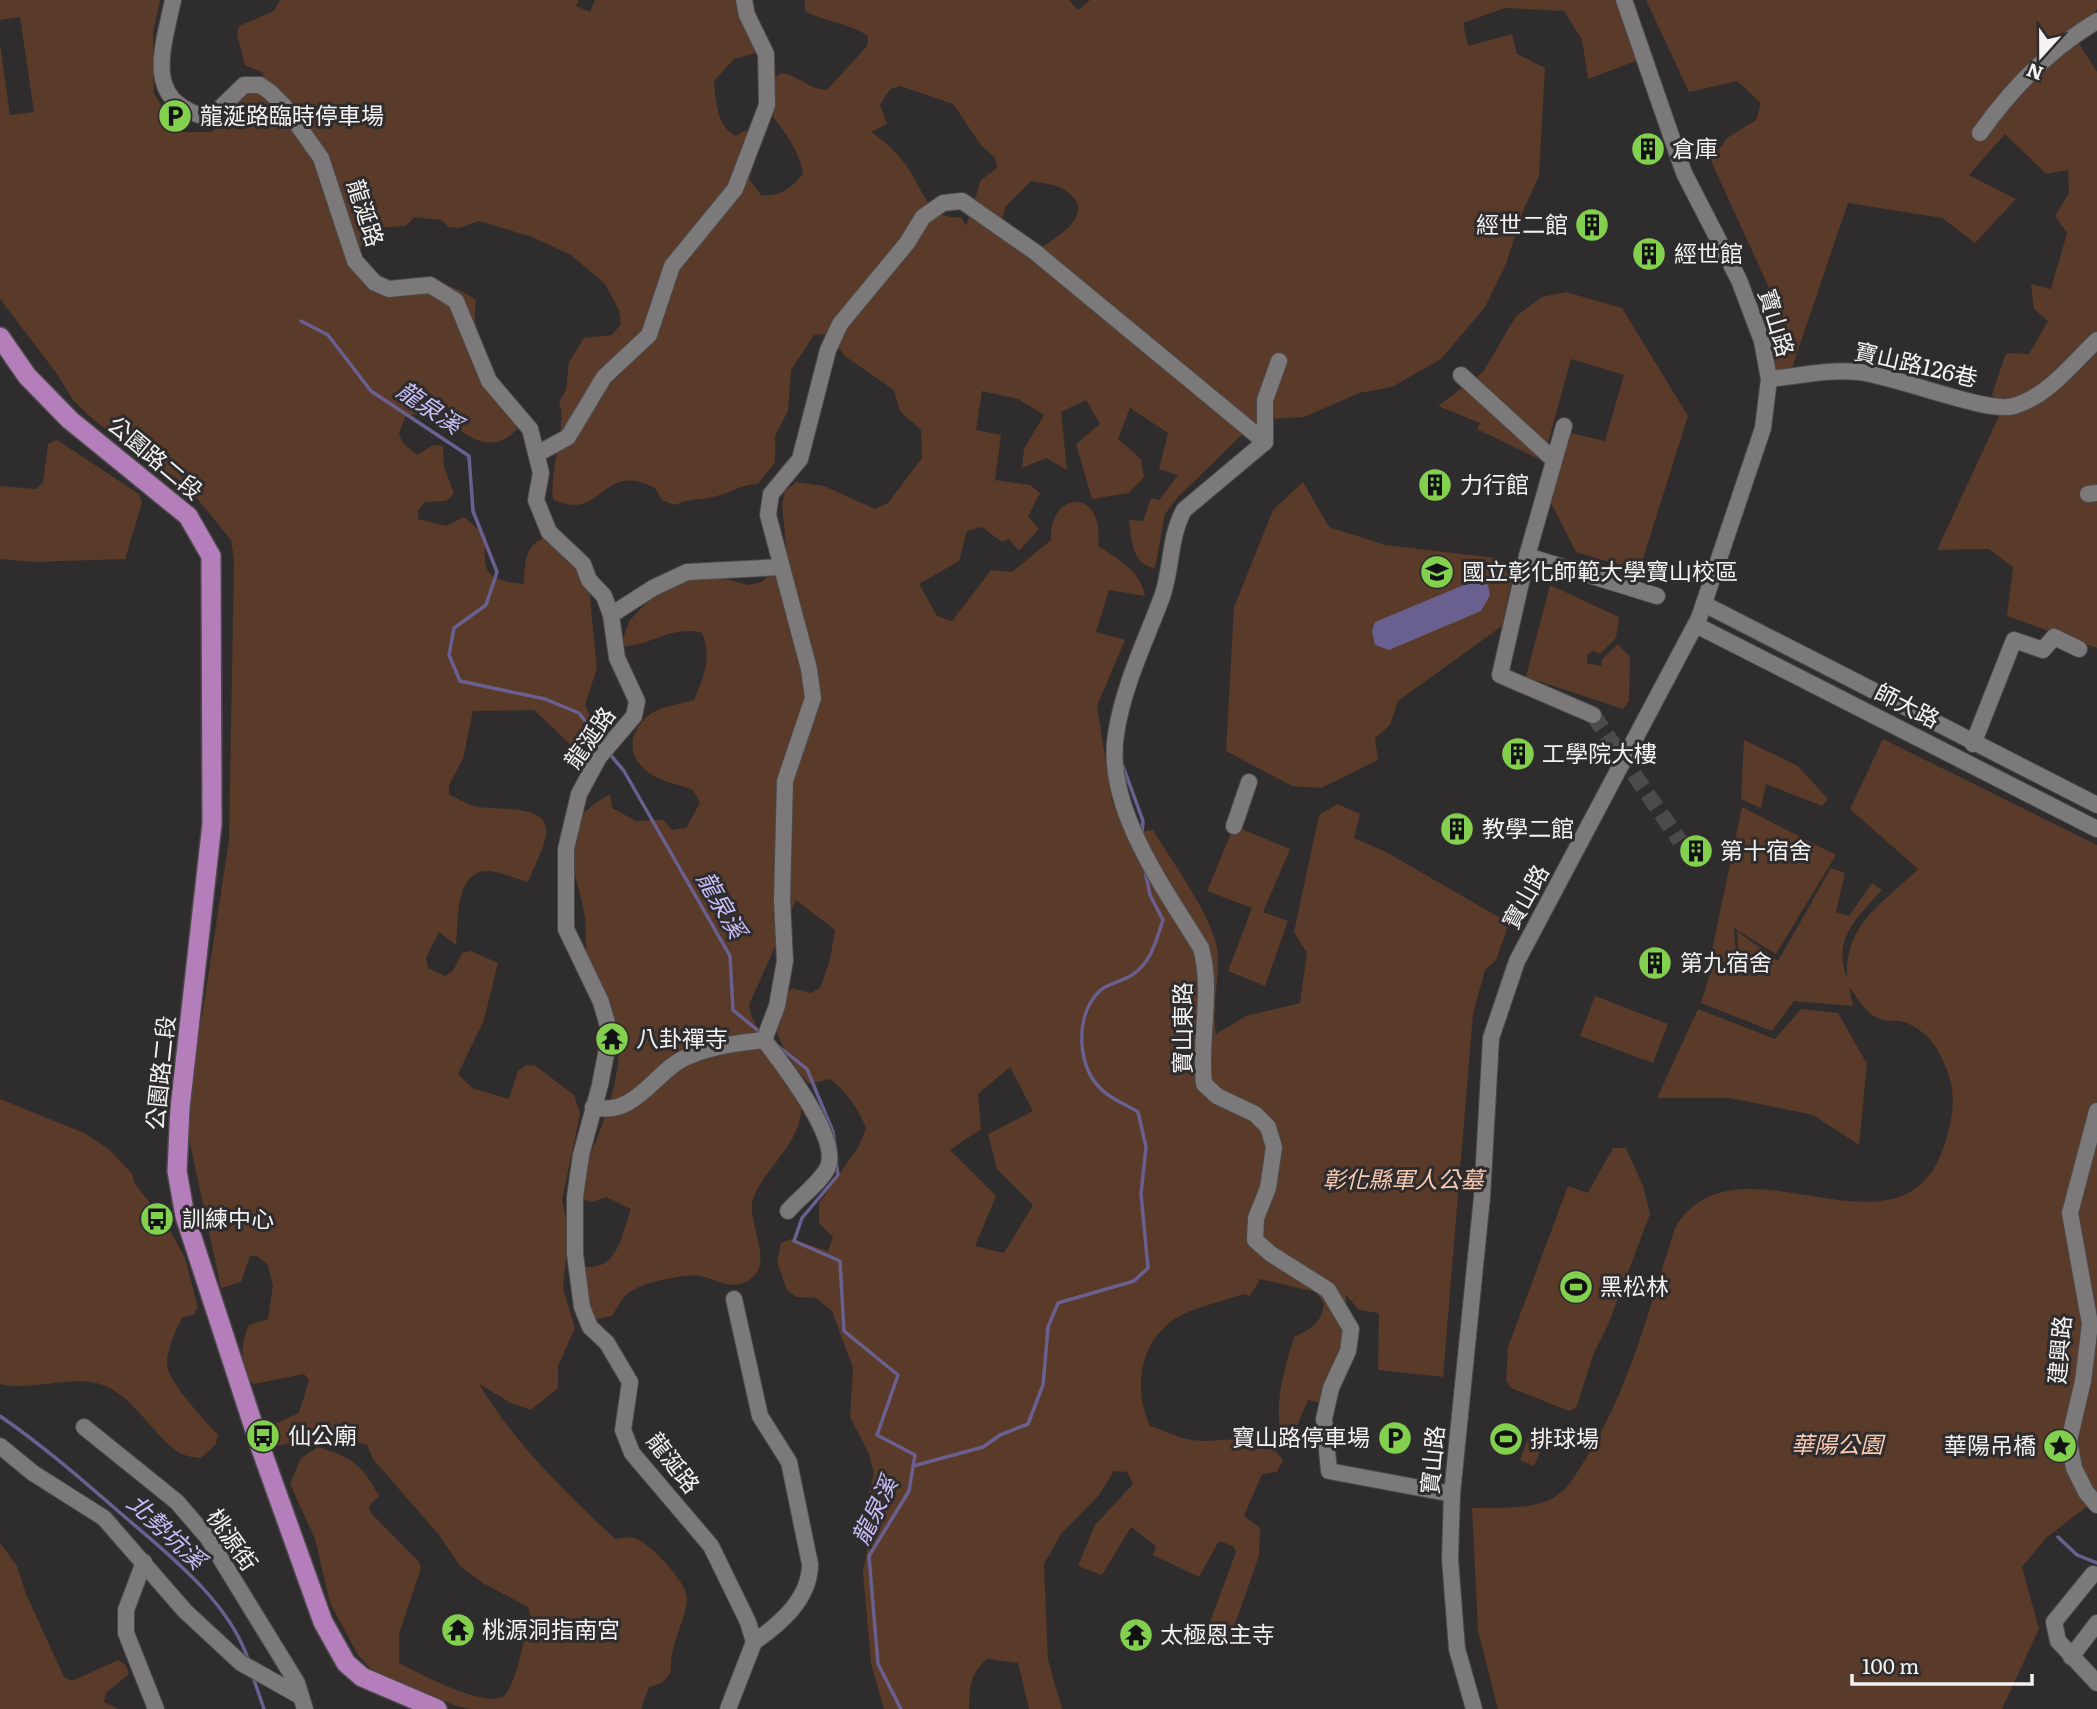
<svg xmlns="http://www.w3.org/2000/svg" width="2097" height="1709" font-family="Literata,'Noto Sans TC',serif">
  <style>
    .green { fill: #5a3a28; fill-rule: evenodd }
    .water { fill: #6a6090 }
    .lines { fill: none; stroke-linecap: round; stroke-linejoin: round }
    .stream { stroke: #6a6090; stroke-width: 3.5 }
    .minor-tunnel { stroke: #4c4a4b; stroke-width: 16; stroke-dasharray: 16 8; stroke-linecap: butt }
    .minor-casing { stroke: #4c494a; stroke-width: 18 }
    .major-casing { stroke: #4c494a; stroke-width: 22 }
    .minor { stroke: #7c797a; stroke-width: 16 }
    .major { stroke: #b37eba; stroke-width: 19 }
    .labels { text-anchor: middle; stroke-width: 6; stroke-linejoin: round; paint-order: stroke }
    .poi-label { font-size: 23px; fill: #f4f2f3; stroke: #2e2c2d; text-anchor: start }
    .street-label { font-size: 23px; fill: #f4f2f3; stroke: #2e2c2d }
    .park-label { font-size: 23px; font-style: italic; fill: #facab3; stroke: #2e2c2d }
    .water-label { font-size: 24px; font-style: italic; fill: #c9befa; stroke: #2e2c2d }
  </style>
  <rect width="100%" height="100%" fill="#2e2c2d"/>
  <g class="green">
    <path d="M0,0H160L153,33L154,93L174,127L182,132H211L220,126L232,98L257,86L264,73L245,65L237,35L239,26L274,11L280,0H579L576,6L590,12L595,0H751L762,51L734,59L714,81C716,101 716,124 735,136L753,127L762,132L749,179L761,195C781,197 791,188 803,174C800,150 780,125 765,107L773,79L781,73C798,75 810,90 827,90L867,46L868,36C850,23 824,22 805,11V0H1069L1078,10L1090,0H1619L1641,59L1588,79L1582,40L1564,11L1505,8L1463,23L1468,46L1512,34L1517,54L1545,68L1539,176L1523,211L1506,264L1485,307L1441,359L1392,387L1359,393L1304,417L1269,419L1250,427L1177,498L1165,514L1155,568C1131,565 1132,539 1129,520L1143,521L1151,498L1159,500L1178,475L1159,469L1168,433L1130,408L1118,439L1141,459L1144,477L1129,493L1092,499L1076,444L1100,424L1086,400L1061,412L1067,470L1046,458L1022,468L1024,449L1044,415L1018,399L982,391L976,430L1001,435L995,480L1030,485L1040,493L1028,516L1039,529L1019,551L1009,539L1002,542L982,527L967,531L959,561L919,584L937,616L952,621L991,570L1012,572L1051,540C1049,490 1105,486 1098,546C1119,560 1140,570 1145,596L1109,590L1096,632L1125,640L1097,706L1112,801L1135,832L1153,830C1171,860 1212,916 1217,948C1221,976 1211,1005 1216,1034L1246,1016L1300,1003L1307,953L1294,932L1319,815L1338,804L1360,814L1354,838L1386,852L1509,923L1496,960L1485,970L1473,1014L1443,1377L1378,1370L1379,1313L1359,1310L1346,1295V1324L1325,1397L1322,1403L1308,1400L1295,1431L1284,1441C1271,1408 1285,1369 1294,1337C1311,1329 1321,1324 1324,1304L1316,1292L1260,1279L1250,1296L1243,1294C1222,1302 1194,1307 1176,1318C1139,1342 1133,1389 1150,1426C1162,1430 1174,1436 1187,1439C1221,1447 1258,1425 1283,1460L1277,1472L1262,1474L1244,1516L1260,1528L1259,1556L1227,1647L1204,1638L1236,1552L1233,1546L1219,1541L1199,1577L1153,1555L1156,1546L1131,1527L1102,1575L1078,1566L1095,1525L1133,1484L1127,1472L1114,1471L1099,1495L1061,1534L1044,1564L1048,1660L1062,1709H1029L1018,1663L987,1659C969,1675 970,1687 969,1709H884L871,1663L863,1572L867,1552L864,1512L874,1474L869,1454L850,1417L853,1368L832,1311L816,1298L796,1297L787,1290L777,1262L781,1243L791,1239L828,1251L833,1237L819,1223V1203L859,1146L866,1128C858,1108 847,1092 830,1079L810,1084C796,1073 768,1028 776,1010C780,1002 787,995 792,988L811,993L820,988L830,960L835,930L796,900L749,1005L752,1018L800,1101C808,1138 762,1170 753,1199C746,1223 776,1264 749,1280C730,1292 717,1278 698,1276C683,1274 638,1283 627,1294C621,1300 616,1310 612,1316L597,1319C583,1302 584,1288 586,1267C619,1269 621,1235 631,1209L606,1197L592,1202L578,1198V1185C597,1137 621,1090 619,1037C617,1011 598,993 590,969C583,950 588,931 584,912C573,855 547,831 610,794L612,808L636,821L663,820L672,830L686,828L700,803L693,790C680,785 664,782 652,775C625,758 627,730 652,713C663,706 681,704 694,700C704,677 712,657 702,633C671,624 649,648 620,646L630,620L649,600L653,586L708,574L748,585L762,582L780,561L786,547L782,504L785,491L796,482L824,486L875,509L888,503L922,458L921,430L900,411L894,390L846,357L827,334L814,335L791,370L788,411L775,436V462L758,484C743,484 734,491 720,495C704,501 691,497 675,505L662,500L655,488C601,459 602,524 553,499C549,467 568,426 559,402L566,390L569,362L584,338L612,335L621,324L619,310L605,284L571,255L532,237L479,221L460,228L449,227L441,220L414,217L406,226C378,228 371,224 359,252C365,270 386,287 406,287C417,287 429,284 440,285C453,285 465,293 476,300C469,342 499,390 522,424C477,477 452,398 405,417L399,434L403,443L417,455L433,445L443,446L444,466L454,494L446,501L425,502L418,510V519L446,526L464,517L486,536C482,573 485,580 524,584C525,561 524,545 548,536L565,545L589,588L597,668L585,705L593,723L590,741L571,745L534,710L473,711L463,759L449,785V794C457,798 465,803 474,806C494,812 551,801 546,835C543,851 534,867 528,882C516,879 502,872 489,871C454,870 459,921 456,945L439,932L426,958L428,968L445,976L453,971L462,953L471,951L498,963L484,1020L458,1074L472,1088L509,1099L518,1071L526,1065L536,1066L574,1095L580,1114L562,1200L569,1230L563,1288L575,1328L558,1366V1388L531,1410L511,1403L479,1384C516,1445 564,1491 615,1539C622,1538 631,1536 637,1539C651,1545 688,1583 687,1599C685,1625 670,1640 671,1672L662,1683L649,1687L641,1709H471L456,1706L372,1670L358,1655L330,1603L315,1539L290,1484L301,1458L318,1447C352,1457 362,1465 379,1496L369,1506L371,1513L419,1562L421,1568L399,1634V1663C417,1672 485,1709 504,1696C517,1684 525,1633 530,1614L528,1607L483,1583L460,1566L439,1535L373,1459L367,1445L325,1434L274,1447L266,1428L299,1413L309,1380L304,1374L254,1384C238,1370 241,1342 249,1325L268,1319L273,1285L268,1265L257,1256H250L241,1282L221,1288L188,1134L187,1114L229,840L234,560L231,540L186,485L95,421L73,400L57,374L0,299V44L10,115L34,112L20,17L0,20ZM900,86L953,104L981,145L995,158L997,168L981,180L966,226L961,217C929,222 922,187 906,165C896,152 885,141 871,132L887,124L880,105L890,89ZM1031,181C1040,183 1055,184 1063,189C1101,211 1058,237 1039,249L1013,241L1016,229L1002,219L1006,206ZM1010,1067L1033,1111L988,1134L997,1169L1033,1205L1004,1253L975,1246L996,1196L950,1150L981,1129L978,1094Z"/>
    <path d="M1646,0H2097V9L2075,37L2097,72V648L2007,616L2013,567L1989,549L1937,550L2000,414L1992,394L2006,353L2029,354L2048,321L2034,309L2031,284L2051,289L2067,233L2055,216L2069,193L2068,170L2046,174L2005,134L1969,175L2016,199L1975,243L1942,218L1848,203L1792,368L1775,370V319L1770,290L1711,161L1727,138L1756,120L1761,103L1737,81L1689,92Z"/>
    <path d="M1566,292L1622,308L1688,416L1639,571L1576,552L1551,503L1571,433L1605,441L1624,375L1571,359L1543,461L1477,429L1480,423L1438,406L1483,372L1516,316L1542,297Z"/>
    <path d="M57,440L139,494L142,503L125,559L33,562L0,559V486L36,489L43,483L48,444Z"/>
    <path d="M1303,482L1329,527L1385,545L1497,558L1512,578L1502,626L1398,701L1390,725L1375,738L1378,760L1321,788L1292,786L1226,751L1234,607L1273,510Z"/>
    <path d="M1550,585L1619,617L1616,638L1600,654L1593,651L1587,655V663L1601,666L1602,659L1618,644L1630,657L1629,701L1623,709L1526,677Z"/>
    <path d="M1883,739L2097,845V1513L2089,1505L2047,1537L2022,1567L2039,1629L2002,1709H1498L1478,1631L1472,1508C1498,1507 1534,1511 1556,1496C1568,1489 1576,1474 1583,1463C1629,1392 1649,1308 1675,1228C1737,1123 1906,1280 1946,1140C1956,1106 1956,1084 1939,1053C1932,1039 1919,1027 1904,1022C1896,1020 1885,1022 1878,1018C1865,1013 1857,997 1849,987L1853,1006L1794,1001L1772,1031L1701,1003L1714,961L1740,975L1737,931L1778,961L1831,868L1845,873L1836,912L1849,916L1872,883L1882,890C1857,918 1832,938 1847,978C1845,923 1881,905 1918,869L1850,809Z"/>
    <path d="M1744,740L1798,766L1828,799L1822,806L1766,784L1761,808L1741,799Z"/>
    <path d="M1742,807L1836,855L1776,954L1734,928L1737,969L1711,955Z"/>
    <path d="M1234,826L1290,849L1263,912L1288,921L1265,986L1228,971L1252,908L1207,891Z"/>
    <path d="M1595,996L1668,1024L1653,1063L1580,1036Z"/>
    <path d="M1698,1009L1775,1039L1801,1009L1838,1013L1867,1064L1859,1145L1813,1115L1730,1098H1657Z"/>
    <path d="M0,1099L84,1133L109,1149L132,1174L135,1184L165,1222L185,1258L198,1307L193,1315L183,1317C176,1328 167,1351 167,1364C168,1383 205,1420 218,1435L216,1444L201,1458C195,1457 186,1457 180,1453C152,1435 136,1398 103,1385C71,1374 33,1392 0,1384Z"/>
    <path d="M1613,1148H1626L1643,1186L1650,1214L1608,1325L1594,1353L1576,1408L1569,1411L1511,1388L1506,1381L1508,1347L1568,1186L1588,1193Z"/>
    <path d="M1505,1421L1519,1427L1508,1456L1493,1451Z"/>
    <path d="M1531,1431L1546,1437L1534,1466L1520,1460Z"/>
    <path d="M0,1543L17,1566L26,1594L64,1677L72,1681L118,1660L126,1665L129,1674L106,1693L104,1702L119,1709H0Z"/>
  </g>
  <path class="water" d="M1481,581L1488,585L1490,595L1481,611L1389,650L1375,645L1372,631L1375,622L1471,582Z"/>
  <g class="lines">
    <g class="stream">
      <path d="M301,321L328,335L371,391L469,456L473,511L497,572L486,605L454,628L449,655L460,681L545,699L579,713L604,746"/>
      <path d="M608,752L624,771L730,956L733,1010L761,1033"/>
      <path d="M1123,766L1143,821L1142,835"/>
      <path d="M778,1046L807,1069L833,1132L835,1145"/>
      <path d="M836,1160L838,1175L802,1218L794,1241L840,1261L844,1331L898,1375L877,1435L915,1455L909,1491L869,1556L878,1664L901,1709"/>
      <path d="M0,1416C42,1445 79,1477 118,1511C164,1551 228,1599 248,1659"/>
      <path d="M913,1466L983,1447L1000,1435L1028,1424L1043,1385L1048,1327L1058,1303L1134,1281L1148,1268L1141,1194L1146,1147L1138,1112C1127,1105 1111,1099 1102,1090C1078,1068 1075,1021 1095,996C1104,983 1120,983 1132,975C1151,963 1156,941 1163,920L1150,895L1145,871"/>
      <path d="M2058,1537L2077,1555L2097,1563"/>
      <path d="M253,1677L264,1709"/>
    </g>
    <path class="minor-tunnel" d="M1593,715L1680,841"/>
    <g class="minor-casing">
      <g id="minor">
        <path d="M173,0C163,49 141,103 210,118L244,85H260L270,92L285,107L321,158L355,261L375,283L389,289L430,285L456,301L489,381L530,429L541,473L536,500L549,532L583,564L589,580L604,596L611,615L617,658L637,701L634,716L599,757L579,794L566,849V929L601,1002L610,1033L600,1085L581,1155L575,1197V1254L582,1307L590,1327L607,1343L630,1382L623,1430L632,1453L711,1546L748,1622L754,1642L728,1709"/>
        <path d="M1980,133C2012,88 2050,49 2097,21"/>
        <path d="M1461,375L1554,460"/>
        <path d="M1769,379C1802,376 1824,369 1859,372C1896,376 1987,414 2014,406C2048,396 2072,364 2097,340"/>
        <path d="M1265,442L1184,510C1169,537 1172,569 1162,597C1145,642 1123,687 1116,734C1104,807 1165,889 1201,948C1213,991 1199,1039 1204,1084L1217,1096L1255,1114L1268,1127L1274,1147L1268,1188L1256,1218L1255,1240L1271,1254L1328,1290L1351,1329L1348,1351L1331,1388L1324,1419L1329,1471L1452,1494"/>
        <path d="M1265,442V400L1279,361"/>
        <path d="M537,454L568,437L604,377L649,335L672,266L735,189L767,105L766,54L747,15L744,0"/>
        <path d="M2088,494L2097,493"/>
        <path d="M1527,556L1564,426"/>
        <path d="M1704,604L2097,805"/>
        <path d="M611,615L653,588L687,572L781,567"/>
        <path d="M1696,625L2097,829"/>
        <path d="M1593,715L1500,675L1527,556L1657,596"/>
        <path d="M1973,744L2014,640L2043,650L2054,637L2079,649"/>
        <path d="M1234,826L1249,782"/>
        <path d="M764,1040L777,1006L785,961L782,900L785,781L813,698L809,669L768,515L771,494L800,459L828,350L840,324L907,243L923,217L943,203L962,201L1035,252L1265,442"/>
        <path d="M593,1107C637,1118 654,1070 689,1056C713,1046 738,1043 764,1040C781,1062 840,1138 828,1167C821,1182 799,1198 788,1211"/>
        <path d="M2097,1111L2070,1213L2090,1324L2083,1381L2069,1441L2074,1468L2086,1492L2097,1505"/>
        <path d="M734,1299L760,1416L789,1462L810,1564C810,1599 780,1624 754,1642"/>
        <path d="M84,1427L177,1502L208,1538L297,1683L305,1709"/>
        <path d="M0,1446L33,1473L104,1518L185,1611L241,1663L298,1695"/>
        <path d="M144,1562L126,1610V1633L156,1709"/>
        <path d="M2093,1574L2054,1622L2058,1641L2097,1683"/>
        <path d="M2071,1657L2097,1623"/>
        <path d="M1474,1709L1457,1649L1450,1559L1452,1494L1482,1197L1491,1038L1517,961L1699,618L1763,428L1769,379L1762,341L1739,280L1684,173L1624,0"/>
      </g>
    </g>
    <g class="major-casing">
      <path id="major" d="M0,337L27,376L70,420L188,516L211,556L212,824L180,1108L177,1171L185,1216L260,1446L323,1622L346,1663L362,1677L437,1709"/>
    </g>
    <use href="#minor" class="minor"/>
    <use href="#major" class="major"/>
  </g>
  <defs>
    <g id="parking-disc" transform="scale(1.75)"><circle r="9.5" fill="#83d04e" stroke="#2e2c2d"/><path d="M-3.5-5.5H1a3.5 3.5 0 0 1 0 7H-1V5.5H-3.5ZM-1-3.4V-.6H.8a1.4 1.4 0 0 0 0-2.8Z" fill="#111"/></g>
    <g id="building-disc" transform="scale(1.75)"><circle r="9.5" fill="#83d04e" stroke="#2e2c2d"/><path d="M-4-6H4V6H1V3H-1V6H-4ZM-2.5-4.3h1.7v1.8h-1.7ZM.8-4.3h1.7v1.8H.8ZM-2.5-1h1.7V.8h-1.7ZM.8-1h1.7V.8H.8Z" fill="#111"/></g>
    <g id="university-disc" transform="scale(1.75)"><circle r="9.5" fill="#83d04e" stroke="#2e2c2d"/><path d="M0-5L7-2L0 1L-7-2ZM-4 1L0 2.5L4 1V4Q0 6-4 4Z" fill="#111"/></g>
    <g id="temple-disc" transform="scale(1.75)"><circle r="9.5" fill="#83d04e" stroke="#2e2c2d"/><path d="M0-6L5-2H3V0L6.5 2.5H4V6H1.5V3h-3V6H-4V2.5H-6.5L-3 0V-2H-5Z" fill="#111"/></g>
    <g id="bus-disc" transform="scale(1.75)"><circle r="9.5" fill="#83d04e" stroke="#2e2c2d"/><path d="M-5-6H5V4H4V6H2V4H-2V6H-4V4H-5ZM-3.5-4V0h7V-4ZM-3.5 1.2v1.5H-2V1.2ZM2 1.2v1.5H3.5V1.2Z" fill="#111"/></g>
    <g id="stadium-disc" transform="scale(1.75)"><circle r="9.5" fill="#83d04e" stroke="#2e2c2d"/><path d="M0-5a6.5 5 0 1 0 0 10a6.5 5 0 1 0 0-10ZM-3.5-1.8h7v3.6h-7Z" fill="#111"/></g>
    <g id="sight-disc" transform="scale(1.75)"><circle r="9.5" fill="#83d04e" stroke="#2e2c2d"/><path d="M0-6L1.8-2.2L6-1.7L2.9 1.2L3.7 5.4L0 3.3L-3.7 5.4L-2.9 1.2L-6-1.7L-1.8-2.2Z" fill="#111"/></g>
  </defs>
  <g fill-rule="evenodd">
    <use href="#parking-disc" x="175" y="116"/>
    <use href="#building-disc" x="1648" y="149"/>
    <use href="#building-disc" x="1592" y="225"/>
    <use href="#building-disc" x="1649" y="254"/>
    <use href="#building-disc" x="1435" y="485"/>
    <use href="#university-disc" x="1437" y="572"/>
    <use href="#building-disc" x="1518" y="754"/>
    <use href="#building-disc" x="1457" y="829"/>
    <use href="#building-disc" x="1696" y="851"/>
    <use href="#building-disc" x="1655" y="963"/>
    <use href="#temple-disc" x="612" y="1039"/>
    <use href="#bus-disc" x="157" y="1219"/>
    <use href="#stadium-disc" x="1576" y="1287"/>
    <use href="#bus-disc" x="263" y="1436"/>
    <use href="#parking-disc" x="1395" y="1438"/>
    <use href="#stadium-disc" x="1506" y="1439"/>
    <use href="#sight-disc" x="2060" y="1446"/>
    <use href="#temple-disc" x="458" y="1630"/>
    <use href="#temple-disc" x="1136" y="1635"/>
  </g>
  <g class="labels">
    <g class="poi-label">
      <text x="200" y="124">龍涎路臨時停車場</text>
      <text x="1672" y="157">倉庫</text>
      <text x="1568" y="233" text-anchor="end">經世二館</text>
      <text x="1674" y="262">經世館</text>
      <text x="1460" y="493">力行館</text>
      <text x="1462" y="580">國立彰化師範大學寶山校區</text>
      <text x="1542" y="762">工學院大樓</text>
      <text x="1482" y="837">教學二館</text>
      <text x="1720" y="859">第十宿舍</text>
      <text x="1680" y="971">第九宿舍</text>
      <text x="636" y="1047">八卦禪寺</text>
      <text x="182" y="1227">訓練中心</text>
      <text x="1600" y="1295">黑松林</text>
      <text x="288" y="1444">仙公廟</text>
      <text x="1370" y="1446" text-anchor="end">寶山路停車場</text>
      <text x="1530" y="1447">排球場</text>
      <text x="2036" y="1454" text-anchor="end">華陽吊橋</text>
      <text x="482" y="1638">桃源洞指南宮</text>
      <text x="1160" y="1643">太極恩主寺</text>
    </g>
    <g class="street-label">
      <text transform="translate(365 213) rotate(72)" y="8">龍涎路</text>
      <text transform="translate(1776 323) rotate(73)" y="8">寶山路</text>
      <text transform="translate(1916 365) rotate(13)" y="8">寶山路126巷</text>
      <text transform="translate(155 458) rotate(40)" y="8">公園路二段</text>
      <text transform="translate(1907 706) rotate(27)" y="8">師大路</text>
      <text transform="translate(590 738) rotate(-55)" y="8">龍涎路</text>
      <text transform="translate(1526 897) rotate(-61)" y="8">寶山路</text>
      <text transform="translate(1183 1028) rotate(-90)" y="8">寶山東路</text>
      <text transform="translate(161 1073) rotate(-84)" y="8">公園路二段</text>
      <text transform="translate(2060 1350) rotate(-85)" y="8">建興路</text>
      <text transform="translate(1433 1460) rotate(-85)" y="8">寶山路</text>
      <text transform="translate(673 1463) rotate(52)" y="8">龍涎路</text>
      <text transform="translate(232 1540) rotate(55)" y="8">桃源街</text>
    </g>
    <g class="park-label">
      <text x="1403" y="1188">彰化縣軍人公墓</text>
      <text x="1837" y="1453">華陽公園</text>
    </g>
    <g class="water-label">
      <text transform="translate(429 408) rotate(34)" y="8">龍泉溪</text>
      <text transform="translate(721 905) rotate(60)" y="8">龍泉溪</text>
      <text transform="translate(875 1511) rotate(-64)" y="8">龍泉溪</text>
      <text transform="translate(166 1532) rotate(43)" y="8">北勢坑溪</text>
    </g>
  </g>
  <g transform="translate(2041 56) rotate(201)" stroke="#2e2c2d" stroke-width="5" paint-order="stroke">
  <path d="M0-5L12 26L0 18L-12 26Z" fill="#f4f2f3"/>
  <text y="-10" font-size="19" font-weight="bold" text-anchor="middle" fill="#f4f2f3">N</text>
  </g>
  <path d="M1852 1674v10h180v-10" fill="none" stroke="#f4f2f3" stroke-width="3.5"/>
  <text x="1862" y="1674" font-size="21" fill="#f4f2f3" stroke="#2e2c2d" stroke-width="5" paint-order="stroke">100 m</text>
</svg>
